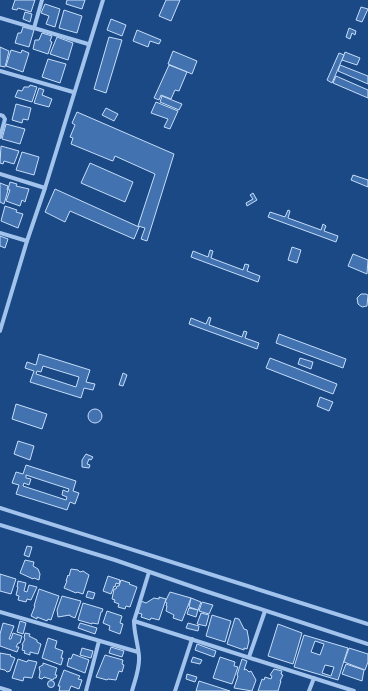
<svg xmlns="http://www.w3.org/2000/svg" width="368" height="691" font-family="Signika,sans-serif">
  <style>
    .building { fill: #4273b0; stroke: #c6ddf9; fill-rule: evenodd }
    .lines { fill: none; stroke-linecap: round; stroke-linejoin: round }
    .street { stroke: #a1c3ec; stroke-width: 4 }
  </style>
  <rect width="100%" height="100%" fill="#1a4986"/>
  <g class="building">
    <path d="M15,0H35L31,12L18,8L17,10L12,9Z"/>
    <path d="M67,0H85L82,9L66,4Z"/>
    <path d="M166,0H180L171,21L159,16Z"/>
    <path d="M45,4L60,9L55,27L46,24L49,16L41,13Z"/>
    <path d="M361,7L368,9L362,22L356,20Z"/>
    <path d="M64,10L82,16L77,33L59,28Z"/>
    <path d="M25,12L32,14L30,22L23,19Z"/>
    <path d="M111,19L126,25L122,36L107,30Z"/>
    <path d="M23,27L34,30L29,47L15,43L18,33H21Z"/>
    <path d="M349,28L356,31L355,35L352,33L350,39L346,37Z"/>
    <path d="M137,30L161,40L159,44L150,41L148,47L133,41Z"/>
    <path d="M42,33L52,36L50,41L52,42L48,54L33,49L35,40H39Z"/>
    <path d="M57,37L73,43L68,60L50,54Z"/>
    <path d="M109,37L122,40L106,93L94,89Z"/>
    <path d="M0,47L9,51L5,67L0,66Z"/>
    <path d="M11,50L21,53L22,50L29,53L23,72L6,66Z"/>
    <path d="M173,51L197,61L192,74L168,64Z"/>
    <path d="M345,52L360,58L357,65L342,60Z"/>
    <path d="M339,53L344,55L332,83L327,80Z"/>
    <path d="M48,59L66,64L60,83L42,77Z"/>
    <path d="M169,65L187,72L179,91L175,90L171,99L161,95L159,100L154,98Z"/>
    <path d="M340,65L368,76V84L338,71Z"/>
    <path d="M336,76L368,90V98L333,83Z"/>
    <path d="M30,85L37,87L32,102L15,97L18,90L22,91L24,87H29Z"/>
    <path d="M39,88L44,90L42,95L52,99L49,107L34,103Z"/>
    <path d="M162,96L182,104L179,110L160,102Z"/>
    <path d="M156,102L178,111L170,129L164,127L168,119L151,113Z"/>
    <path d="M16,104L31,108L28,120L23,119L22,123L12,120Z"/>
    <path d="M106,108L118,114L114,121L102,115Z"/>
    <path d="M77,112L174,154L147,241L141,239L145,228L138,226L155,174L115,156L113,161L110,160L71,144L73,138L70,137L75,125L72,123Z"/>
    <path d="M6,124L25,129L20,144L2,139Z"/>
    <path d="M1,146L19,151L14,164L4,161L3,164L0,163Z"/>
    <path d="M22,152L39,157L34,175L16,170Z"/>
    <path d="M90,163L133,182L125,202L81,183Z"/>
    <path d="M353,175L368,180V187L351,180Z"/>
    <path d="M10,182L17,184L16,186L29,189L25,202L22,200L20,206L6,201L10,190L8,189Z"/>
    <path d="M0,183L8,186L7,190H8L4,204L0,202Z"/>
    <path d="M55,189L139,227L134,239L70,211L65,222L45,212Z"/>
    <path d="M253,193L257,200L247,206L246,203L253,199L250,195Z"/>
    <path d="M5,206L17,210L16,212L23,214L18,228L1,221Z"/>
    <path d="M288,210L290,211L288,218L321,230L323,224L326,226L324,231L338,236L336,242L268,217L270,212L285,217Z"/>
    <path d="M0,236L8,239L5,248L0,246Z"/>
    <path d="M292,247L301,250L297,263L288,260Z"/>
    <path d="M210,250L213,251L211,258L243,270L245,264L249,265L247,271L260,276L258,282L191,257L193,251L208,257Z"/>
    <path d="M353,254L368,260L367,274L348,266Z"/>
    <path d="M361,294H366L368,295L367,306L362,307L358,304L357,298Z"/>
    <path d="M209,317L211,318L209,325L242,337L244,331L247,332L245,338L259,343L257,349L189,324L191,318L206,324Z"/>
    <path d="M279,334L346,359L343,368L276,343Z"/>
    <path d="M39,354L90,370L86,382L95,384L93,390L84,388L81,398L30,382L34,371L25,368L27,362L36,365ZM43,366L79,377L76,387L36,374L37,371L41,372Z"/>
    <path d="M270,358L337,384L333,394L266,368Z"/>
    <path d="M300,358L313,362L311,369L298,364Z"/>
    <path d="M123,373L127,375L123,386L119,385Z"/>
    <path d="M320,397L333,402L329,411L317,406Z"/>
    <path d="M16,404L47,414L42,429L12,419Z"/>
    <circle cx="95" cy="416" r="7"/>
    <path d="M18,441L34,446L30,460L14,454Z"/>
    <path d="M86,454L93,457L91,460L89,459L87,464L90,465L89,468L82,467V460Z"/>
    <path d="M26,465L76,481L73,491L79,493L75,504L70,502L67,510L16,494L19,485L12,483L16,472L23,474ZM26,475L69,489L68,492L63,490L62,495L67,497L66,500L23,486L24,483L29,485L31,479L26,478Z"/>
    <path d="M27,546L32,547L29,557L24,555Z"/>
    <path d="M25,560L34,562L33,566L38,569L40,574L39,580L34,578L33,579L20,573Z"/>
    <path d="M71,569L78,570L80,572L83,571L89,575L83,594L77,592L76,593L64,588L67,581H66L68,575L69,576Z"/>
    <path d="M0,574L16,579L11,594L0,591Z"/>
    <path d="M108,576L120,580L119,584L116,583L115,587L114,586L111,594L103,591Z"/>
    <path d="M121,580L130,583L129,584L137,587L130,607L126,606L125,609L118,607L119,604L114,602L115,600L112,599L114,589H116L117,586H119Z"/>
    <path d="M18,581L26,583L24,591L27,592L29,585L37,587L31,600L27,599L26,602L18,600L19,596L16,595L18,587H17Z"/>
    <path d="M39,589L59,596L51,620L48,619L47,621L37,617V619L31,616L35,606H34Z"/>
    <path d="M88,591L95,593L93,599L86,597Z"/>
    <path d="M170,592L191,598L182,621L173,618L174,615L166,611L167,606H166L167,603L165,602Z"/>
    <path d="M62,596L81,601L75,618L70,616V615L58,617L57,610Z"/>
    <path d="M159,597L166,599L159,620L151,618L150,620L141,617L142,614L138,613L141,601L146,603L154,598L159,599Z"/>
    <path d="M191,598L201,602L198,610L189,607Z"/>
    <path d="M202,602L213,605L209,614L199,611Z"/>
    <path d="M83,603L103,609L102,612H101L98,624L92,623V624L78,620Z"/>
    <path d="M189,608L198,610L196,617L187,614Z"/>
    <path d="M107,611L122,616L120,623L123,624L120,634L109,630L110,626L103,623Z"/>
    <path d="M201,613L209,615L206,626L197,624Z"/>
    <path d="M212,615L231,621L225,642L206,636Z"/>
    <path d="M235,618L239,619L244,629L247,630L249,641L247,649L244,648V650L227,644Z"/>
    <path d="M20,621L26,623L23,634L17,632Z"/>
    <path d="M3,623L14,626L9,639H11L13,633L22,636L20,643H18L16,647H19L17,652L0,646V634Z"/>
    <path d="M80,623L97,628L95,634L78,628Z"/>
    <path d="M188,623L199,626L198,631L186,628Z"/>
    <path d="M278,624L302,633L293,664L268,656Z"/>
    <path d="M25,633L30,634L29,636L37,640V642L41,644L38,654L30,652V655L24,653L25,651L22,650L23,645H22L25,639L24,638Z"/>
    <path d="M304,635L348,648L338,680L294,667ZM315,641L324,644L320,655L311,652ZM325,665L334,667L331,676L322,673Z"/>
    <path d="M48,638L57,641L55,648L63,651L61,658H63L61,665L42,658Z"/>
    <path d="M197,644L216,651L214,657L195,650Z"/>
    <path d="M111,647L124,651L122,657L109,653Z"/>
    <path d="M82,648L93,651L91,658L80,655Z"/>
    <path d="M349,648L368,654V662L365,670L344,662Z"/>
    <path d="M0,653L11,655L10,656L15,658L10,671L7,672L5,670L0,669Z"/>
    <path d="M73,654L89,660L85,673L67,666L69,658L71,659Z"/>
    <path d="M105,655L123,660L122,664L124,665L122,672L119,671L116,680L108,679L107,680L96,677Z"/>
    <path d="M193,657L202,660L200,664L191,662Z"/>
    <path d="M220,657L235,662L234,666L238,667L232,684L213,678Z"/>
    <path d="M18,659L27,662L28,660L37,662L32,678L24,677L23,681L12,678Z"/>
    <path d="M242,659L247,661L244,670L246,669L249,672L251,671L256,680L252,691L234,688L238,676L237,675Z"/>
    <path d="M43,663L57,668L55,675H57L56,678H54L53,680L44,677L42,679L39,678L40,672L39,667L43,665Z"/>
    <path d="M346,664L364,670L362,681L342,674Z"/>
    <path d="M274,669L282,671L281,674L283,675L280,681H281L278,691H258L262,679L264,680L265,677L271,679L272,676L270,675Z"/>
    <path d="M64,670L80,676L78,679L82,680L79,689L71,686L69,691H59L60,686H58Z"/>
    <path d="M187,674L197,677L195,682L186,679Z"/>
    <circle cx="51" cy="684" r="3.5"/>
    <path d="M199,681L230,691H196Z"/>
  </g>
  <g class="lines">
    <g class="street">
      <path d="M0,18L88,44"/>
      <path d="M34,28L42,0"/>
      <path d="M0,71L73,92"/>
      <path d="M0,115L3,116L5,119L0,137"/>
      <path d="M0,174L45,188"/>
      <path d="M0,233L27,241"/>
      <path d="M0,331L27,241L45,188L103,0"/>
      <path d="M0,508L368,624"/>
      <path d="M0,525L115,560L202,590L368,644"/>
      <path d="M0,612L138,652"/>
      <path d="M134,621L354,691"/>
      <path d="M249,657L265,611"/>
      <path d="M0,688L10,691"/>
      <path d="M86,691L99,641"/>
      <path d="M132,691C135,680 140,668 139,656C138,644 134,633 134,621L149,572"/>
      <path d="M175,691L192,639"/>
      <path d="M309,691L314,678"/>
    </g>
  </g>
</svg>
